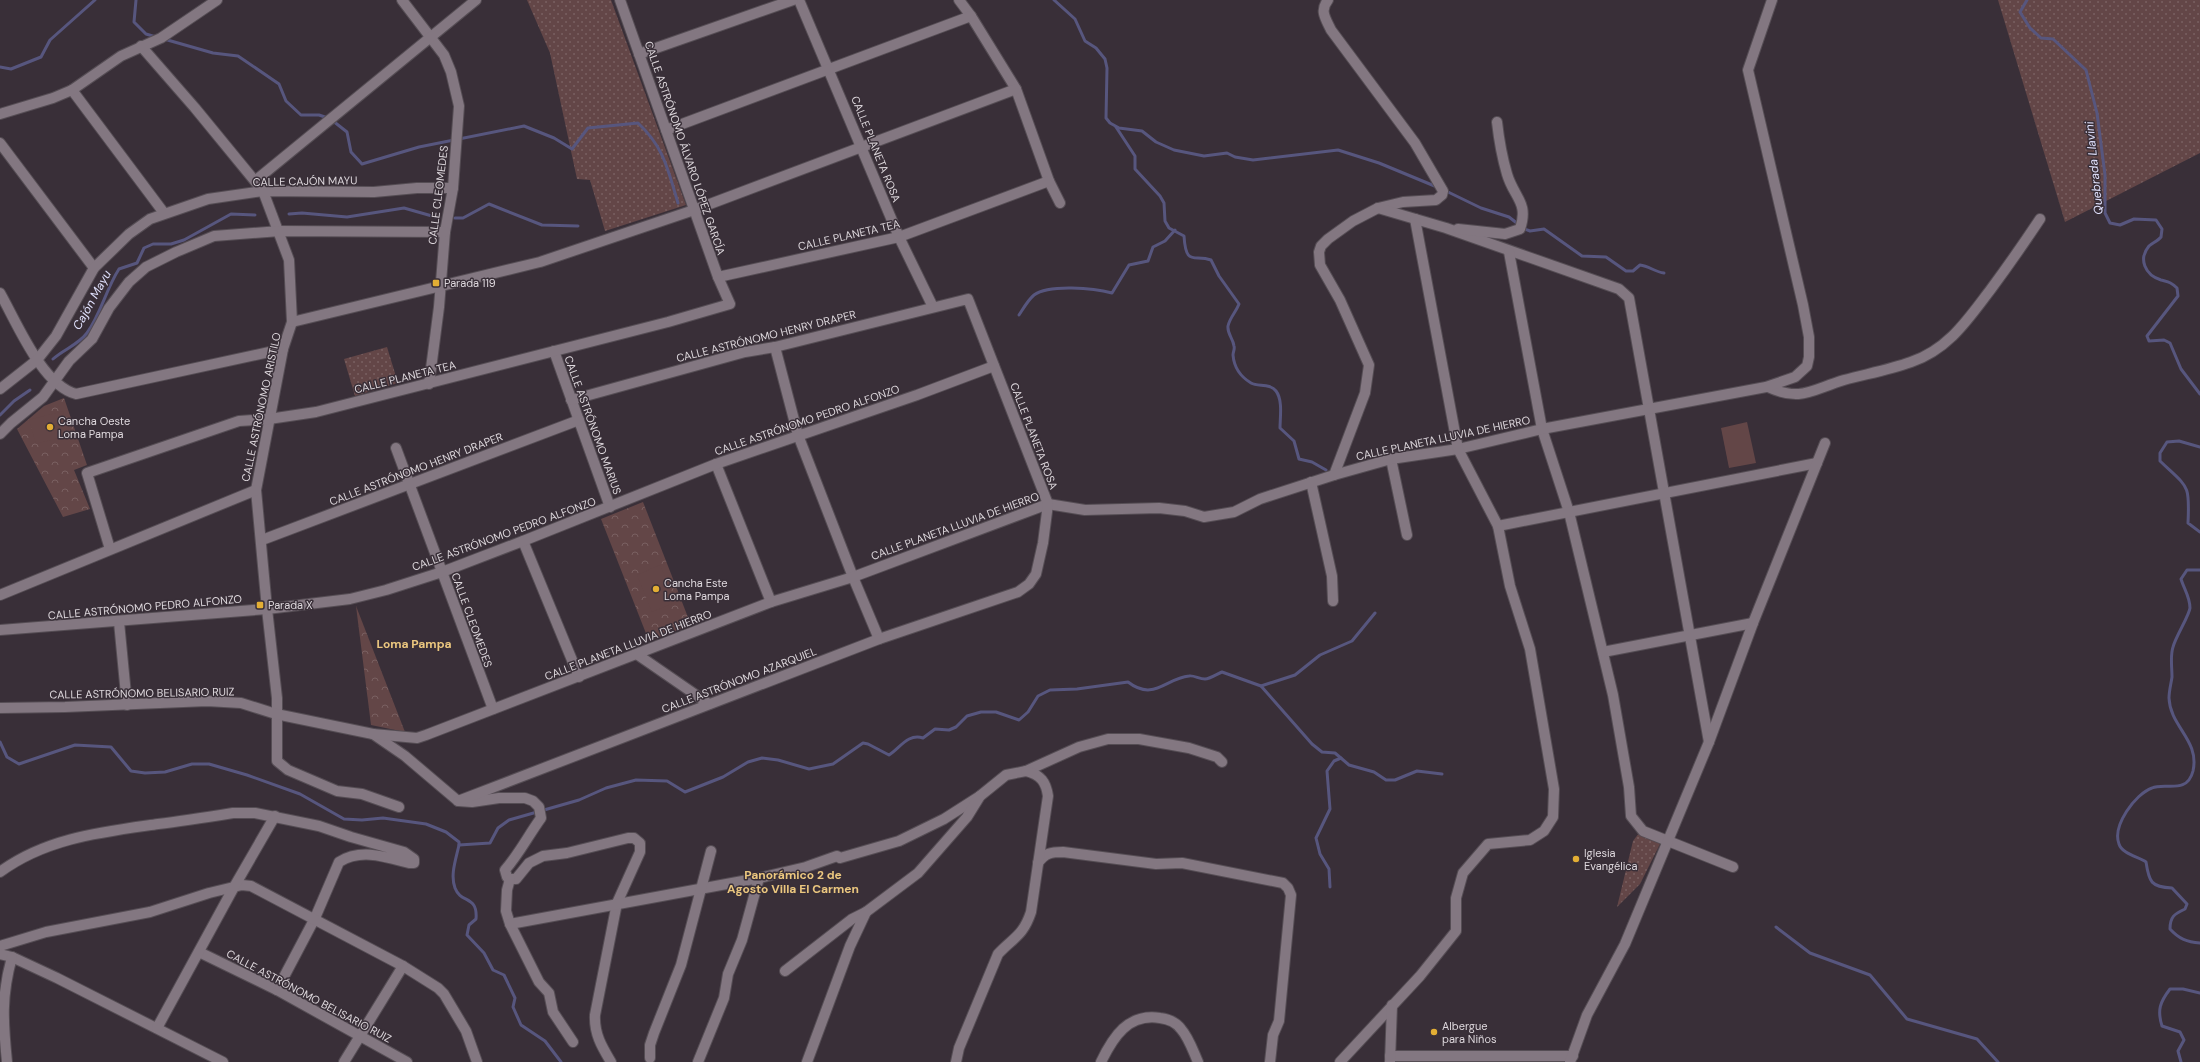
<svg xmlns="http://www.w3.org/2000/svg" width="2200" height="1062" font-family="'DM Sans',sans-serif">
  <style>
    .grass { fill: url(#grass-dots) }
    .forest { fill: url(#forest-crowns) }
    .garden { fill: #634647 }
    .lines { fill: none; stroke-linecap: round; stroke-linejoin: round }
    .stream { stroke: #57567e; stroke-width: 3 }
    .minor-casing { stroke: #554d54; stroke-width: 12 }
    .minor { stroke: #837781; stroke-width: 10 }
    .poi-dot { fill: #e3ae34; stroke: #392f38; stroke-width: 1.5 }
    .labels { text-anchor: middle; stroke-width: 3; stroke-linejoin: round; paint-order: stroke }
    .street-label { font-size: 11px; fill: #ded8dd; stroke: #392f38 }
    .poi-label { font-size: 11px; fill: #ded8dd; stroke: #392f38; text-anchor: start }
    .water-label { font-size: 12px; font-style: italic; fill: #e0e1fd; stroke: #392f38 }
    .neighbourhood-label { font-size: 12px; font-weight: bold; fill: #ebc77f; stroke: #392f38 }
  </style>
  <defs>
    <pattern id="grass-dots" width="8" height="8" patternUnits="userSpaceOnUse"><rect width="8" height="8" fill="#634647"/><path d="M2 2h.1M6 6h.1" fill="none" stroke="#796061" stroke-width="1.8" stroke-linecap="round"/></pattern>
    <pattern id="forest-crowns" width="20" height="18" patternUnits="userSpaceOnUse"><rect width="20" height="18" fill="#634647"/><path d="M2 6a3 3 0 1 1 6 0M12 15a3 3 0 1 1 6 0" fill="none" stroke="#796061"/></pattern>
  </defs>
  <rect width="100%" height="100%" fill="#392f38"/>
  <g class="grass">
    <path d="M527,0H611L686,205L605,231L590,180L577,179L550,53Z"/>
    <path d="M1998,0H2200V153L2065,222Z"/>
    <path d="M387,347L398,383L355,396L344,359Z"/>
    <path d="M1639,833L1660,840V844L1640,884L1617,907L1633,841Z"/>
  </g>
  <g class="forest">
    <path d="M64,398L87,465L74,470L90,509L63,517L17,429L44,406Z"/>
    <path d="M643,502L691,625L649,641L601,519Z"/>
    <path d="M356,606L405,732L371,725Z"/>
  </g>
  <g class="garden">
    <path d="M63,411L70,435L36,444L29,420Z"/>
    <path d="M1747,422L1756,463L1729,468L1721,428Z"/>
    <path d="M660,565L676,602L652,612L637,575Z"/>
  </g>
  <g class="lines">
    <g class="stream">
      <path d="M136,0L134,22L146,34L156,37"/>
      <path d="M1054,0L1075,19L1085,41L1096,48L1105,59L1107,68L1106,118L1110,123L1119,128L1142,131L1156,142L1174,150L1204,156L1227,153L1235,157L1253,160L1338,150L1379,163L1437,187"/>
      <path d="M2027,0L2020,12L2030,28L2041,38L2053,39L2086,70L2097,113L2105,175V213L2110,223L2120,225L2134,219L2156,220L2162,229L2161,237C2158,241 2152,243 2149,246C2138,259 2145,275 2161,280C2168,282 2171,282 2177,288L2178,296L2147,336L2149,341L2164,340L2170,343L2181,369L2200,394"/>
      <path d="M164,39L213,53L238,56L279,84L286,101L301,115H319L328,118"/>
      <path d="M0,67L11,69L41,57L50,40L95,0"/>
      <path d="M333,121L347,132L351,152L362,164L419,147L524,126L554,138L572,149L588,128L638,123C664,147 668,170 678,203"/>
      <path d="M1116,127L1135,156V169L1160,196L1164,203L1165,221L1169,228L1184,236C1186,267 1194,254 1211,260L1219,276L1239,304C1236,312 1230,317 1228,326C1227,334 1233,338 1234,346C1235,349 1233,352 1233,355C1234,367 1241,377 1251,383C1258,387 1270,383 1276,391C1283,400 1280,418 1280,428L1294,441L1299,459L1312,462L1326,470"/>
      <path d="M1446,191L1481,208L1509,217L1518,224"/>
      <path d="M289,214L302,213L347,217L404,208L439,218"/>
      <path d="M455,218H463L489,204L542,225L578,226"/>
      <path d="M1522,228L1530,231L1544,229L1582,256L1606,257L1626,271H1633L1640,265C1649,266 1655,272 1664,273"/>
      <path d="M1019,315C1023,309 1028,300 1034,295C1049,284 1094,288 1112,293L1129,265L1148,261L1153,247L1165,241L1175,230"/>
      <path d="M53,359C64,349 78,345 87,333C101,314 106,289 119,269L137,263L144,248L153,244H171L184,240L231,214L255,215"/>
      <path d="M0,415L14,401L30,390"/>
      <path d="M2200,447L2179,441L2167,442L2160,453V461C2188,488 2190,483 2188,523L2200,532"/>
      <path d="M2200,570H2187L2181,579C2184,589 2190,597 2190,608C2189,616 2176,636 2173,647C2170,656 2172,667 2172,677C2171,684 2169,691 2169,698C2170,727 2200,740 2193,771C2187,795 2165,782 2152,788C2135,794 2112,826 2119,844C2122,854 2139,857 2146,862C2149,882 2151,887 2172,888L2187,904L2185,909C2174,914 2170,917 2170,929C2179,939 2187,942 2200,943"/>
      <path d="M1261,686L1295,675L1320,655L1352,641L1375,613"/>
      <path d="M0,742L7,757L19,764L75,745L111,747L131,771L145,773L165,772L192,764H209L247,775L300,794L344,819L362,820L383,818L426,824L446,832L459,842V845L490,843L498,828L509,820L579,800L606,788L636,780L667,781L685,792L723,777L748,762L762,758L778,760L809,769L833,764L863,743L868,744L889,755C900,748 908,733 923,738L935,729L949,730L956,727L967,716L981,712H996L1019,720L1028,712L1038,696L1050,690L1077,689L1128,682C1154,702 1166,678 1189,676C1194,675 1199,679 1205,679C1210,679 1217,674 1222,672L1261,686L1312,744L1322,752L1335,753L1349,765L1374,772L1386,780H1395L1417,771L1442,774"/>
      <path d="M459,845C456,859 450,875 455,888C461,904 478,895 476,919L469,925L467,935L484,953L493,970L504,975L515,998L513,1007L521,1025L545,1041L561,1062"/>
      <path d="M1330,887L1329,869L1320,854L1316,838L1330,809L1327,771L1334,761L1341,758"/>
      <path d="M1776,927L1810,953L1870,975L1907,1019L1977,1039L1998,1062"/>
      <path d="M2181,1062L2178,1051L2184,1040L2180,1032L2162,1026C2157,1010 2160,1002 2170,989H2183L2200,993"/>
    </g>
    <g class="minor-casing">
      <g id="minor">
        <path d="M402,0L444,55L451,72L459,106L453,188L445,232L439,307L429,384"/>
        <path d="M799,0L899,237L933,307"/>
        <path d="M959,0L971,16L1016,89L1049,181L1060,203"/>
        <path d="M1328,0C1319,11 1326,19 1331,30L1415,143L1443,191L1442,195L1436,200L1403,202L1378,208L1353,221L1328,239L1321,246L1319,252L1320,265L1340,300L1369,365L1365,393L1334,475"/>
        <path d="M141,46L195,108L263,191L289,260L292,322L283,349L256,490L267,609L277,698V761L288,770L337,791L362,794L399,807"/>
        <path d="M639,54L793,0"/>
        <path d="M72,90L164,213"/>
        <path d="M0,114L53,98L72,90L121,56L161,38L217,0"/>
        <path d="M666,130L971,16"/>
        <path d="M0,143L94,268"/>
        <path d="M255,181L476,0"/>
        <path d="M1378,208L1446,228L1619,289L1629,298L1709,742"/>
        <path d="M1458,229L1505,234L1520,229C1529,202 1514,198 1507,174C1502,157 1499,140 1497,122"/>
        <path d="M1509,252L1542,429L1569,512L1613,695L1629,787L1631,816L1643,831L1733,867"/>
        <path d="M718,277L899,237L1049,181"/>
        <path d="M0,293C17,323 42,385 76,394L283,349"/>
        <path d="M292,322L540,262L694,210L1016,89"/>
        <path d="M775,347L798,435L853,577L879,639"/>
        <path d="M554,351L610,507"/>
        <path d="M1768,387C1801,402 1811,390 1844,380C1866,374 1889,370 1911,362C1949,349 1968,319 1991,289C2008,266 2024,243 2040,219"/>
        <path d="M0,389L37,360L56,336L94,268L129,234L150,219L208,199L263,191L374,192L417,188H453"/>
        <path d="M0,434L11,423L43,397L69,361L92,339L109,308L129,282L146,267L176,252L214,236L280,231L445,232"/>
        <path d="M396,448L493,709"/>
        <path d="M1391,459L1407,535"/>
        <path d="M716,464L771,602"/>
        <path d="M1311,482L1332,576L1333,601"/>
        <path d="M1498,526L1817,463"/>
        <path d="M262,540L579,420"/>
        <path d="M523,541L579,677"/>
        <path d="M110,549L87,473L239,421L269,419L316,412L668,322L730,304L718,277L620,0"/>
        <path d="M0,595L256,490"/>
        <path d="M119,622L127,705"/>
        <path d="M0,630L267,609L350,599L386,590L442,572L523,541L716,464L917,395L994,366"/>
        <path d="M1603,652L1753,623"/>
        <path d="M638,655L709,704"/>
        <path d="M0,708L65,707L207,701L241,703L276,714L373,734L405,756L458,801L472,802L499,798H525L533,801L539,807L541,818C528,836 519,854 505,870L507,877L510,879H516L529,863L543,856L567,853L628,838H634L640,843V852L617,903L595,1015C594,1034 602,1047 611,1062"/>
        <path d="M373,734L417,738L426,735L771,602L853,577L1048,504L1085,510L1159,508L1185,511L1204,517L1234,512L1260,499L1334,475L1391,459L1458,449L1542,429L1766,387L1795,377L1807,366L1809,357V337L1803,305L1748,70L1772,0"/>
        <path d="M458,801L879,639L1018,592L1029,584L1036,574L1043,543L1048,504L968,299L775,347L745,352L571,400"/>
        <path d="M1038,863C1045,853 1051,852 1063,852L1156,864L1182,863L1283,883L1288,888L1291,895L1279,1021L1273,1035L1270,1062"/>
        <path d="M0,872C46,838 102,832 158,824C183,821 208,817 233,813H255L319,826L351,837L404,852L414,859V863H409C386,857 361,848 339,862L315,918L277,990"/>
        <path d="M510,879L507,890L506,911L510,924L539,982L549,993L553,1012L573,1042"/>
        <path d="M510,924L759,878L806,867L837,856L840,858L899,841L944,819L980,796"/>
        <path d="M0,946L46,932L150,912L209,893L242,885L251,886L403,966L438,988L444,994L466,1031L477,1062"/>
        <path d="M199,952L277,990L407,1062"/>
        <path d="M0,954L12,957L57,978L223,1062"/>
        <path d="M785,971L852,919L866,912L918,873L967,817L980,796L1006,775L1026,771L1079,747L1108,739H1139L1189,748L1217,757L1222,762"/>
        <path d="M157,1028L234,887L275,816"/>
        <path d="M1390,1056H1573"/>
        <path d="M650,1058V1045L654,1033L681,965L711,851"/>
        <path d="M7,1062C3,1022 1,996 12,957"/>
        <path d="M344,1062L403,966"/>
        <path d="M698,1062L724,998L728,974L742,940L759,878"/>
        <path d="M807,1062L850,946L866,912"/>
        <path d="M956,1062L959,1048L998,954C1014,937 1023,936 1031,912L1048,796C1046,782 1041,775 1026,771"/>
        <path d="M1101,1062C1113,1037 1128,1013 1160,1018C1168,1019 1176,1022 1181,1029C1189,1038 1193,1051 1198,1062"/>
        <path d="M1340,1062L1420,976L1456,931V898L1463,873L1488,844L1530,840L1544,831L1553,817L1554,789L1530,649L1510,586L1498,526L1458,449L1415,219"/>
        <path d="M1390,1062L1392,1005"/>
        <path d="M1570,1062L1587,1015L1625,944L1709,742L1753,623L1825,443"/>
      </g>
    </g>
    <use href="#minor" class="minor"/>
  </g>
  <g class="poi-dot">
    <rect x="432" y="279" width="8" height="8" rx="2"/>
    <circle cx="50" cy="427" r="4"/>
    <circle cx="656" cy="589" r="4"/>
    <rect x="256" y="601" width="8" height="8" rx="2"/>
    <circle cx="1576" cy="859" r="4"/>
    <circle cx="1434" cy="1032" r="4"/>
  </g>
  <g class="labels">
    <g class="street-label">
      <text transform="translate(685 148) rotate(71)" y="4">CALLE ASTRÓNOMO ÁLVARO LÓPEZ GARCÍA</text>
      <text transform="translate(876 149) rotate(68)" y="4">CALLE PLANETA ROSA</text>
      <text transform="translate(305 181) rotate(-1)" y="4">CALLE CAJÓN MAYU</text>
      <text transform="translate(438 195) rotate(-83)" y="4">CALLE CLEOMEDES</text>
      <text transform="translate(849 235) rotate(-13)" y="4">CALLE PLANETA TEA</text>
      <text transform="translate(766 336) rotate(-14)" y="4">CALLE ASTRÓNOMO HENRY DRAPER</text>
      <text transform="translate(405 377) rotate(-14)" y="4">CALLE PLANETA TEA</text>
      <text transform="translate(261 407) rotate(-78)" y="4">CALLE ASTRÓNOMO ARISTILO</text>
      <text transform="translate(807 420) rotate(-19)" y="4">CALLE ASTRÓNOMO PEDRO ALFONZO</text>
      <text transform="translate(593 425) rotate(70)" y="4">CALLE ASTRÓNOMO MARIUS</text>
      <text transform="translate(1034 436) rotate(69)" y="4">CALLE PLANETA ROSA</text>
      <text transform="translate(1443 438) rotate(-12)" y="4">CALLE PLANETA LLUVIA DE HIERRO</text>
      <text transform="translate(416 469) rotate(-21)" y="4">CALLE ASTRÓNOMO HENRY DRAPER</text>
      <text transform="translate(955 526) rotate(-20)" y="4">CALLE PLANETA LLUVIA DE HIERRO</text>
      <text transform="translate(504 534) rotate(-20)" y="4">CALLE ASTRÓNOMO PEDRO ALFONZO</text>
      <text transform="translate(145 607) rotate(-5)" y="4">CALLE ASTRÓNOMO PEDRO ALFONZO</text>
      <text transform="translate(472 620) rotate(70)" y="4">CALLE CLEOMEDES</text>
      <text transform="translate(628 645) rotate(-21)" y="4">CALLE PLANETA LLUVIA DE HIERRO</text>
      <text transform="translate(739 680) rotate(-21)" y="4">CALLE ASTRÓNOMO AZARQUIEL</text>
      <text transform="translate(142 693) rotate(-1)" y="4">CALLE ASTRÓNOMO BELISARIO RUIZ</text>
      <text transform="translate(309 996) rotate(28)" y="4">CALLE ASTRÓNOMO BELISARIO RUIZ</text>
    </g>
    <g class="poi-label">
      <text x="444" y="287">Parada 119</text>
      <text x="58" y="425">Cancha Oeste<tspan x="58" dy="13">Loma Pampa</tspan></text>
      <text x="664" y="587">Cancha Este<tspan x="664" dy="13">Loma Pampa</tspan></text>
      <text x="268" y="609">Parada X</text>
      <text x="1584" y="857">Iglesia<tspan x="1584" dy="13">Evangélica</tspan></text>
      <text x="1442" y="1030">Albergue<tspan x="1442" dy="13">para Niños</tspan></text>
    </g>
    <g class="water-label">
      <text transform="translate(2094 168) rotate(-96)" y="4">Quebrada Llavini</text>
      <text transform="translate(92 300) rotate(-61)" y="4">Cajón Mayu</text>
    </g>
    <g class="neighbourhood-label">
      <text x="414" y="648">Loma Pampa</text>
      <text x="793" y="879">Panorámico 2 de<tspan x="793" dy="14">Agosto Villa El Carmen</tspan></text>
    </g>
  </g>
</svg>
